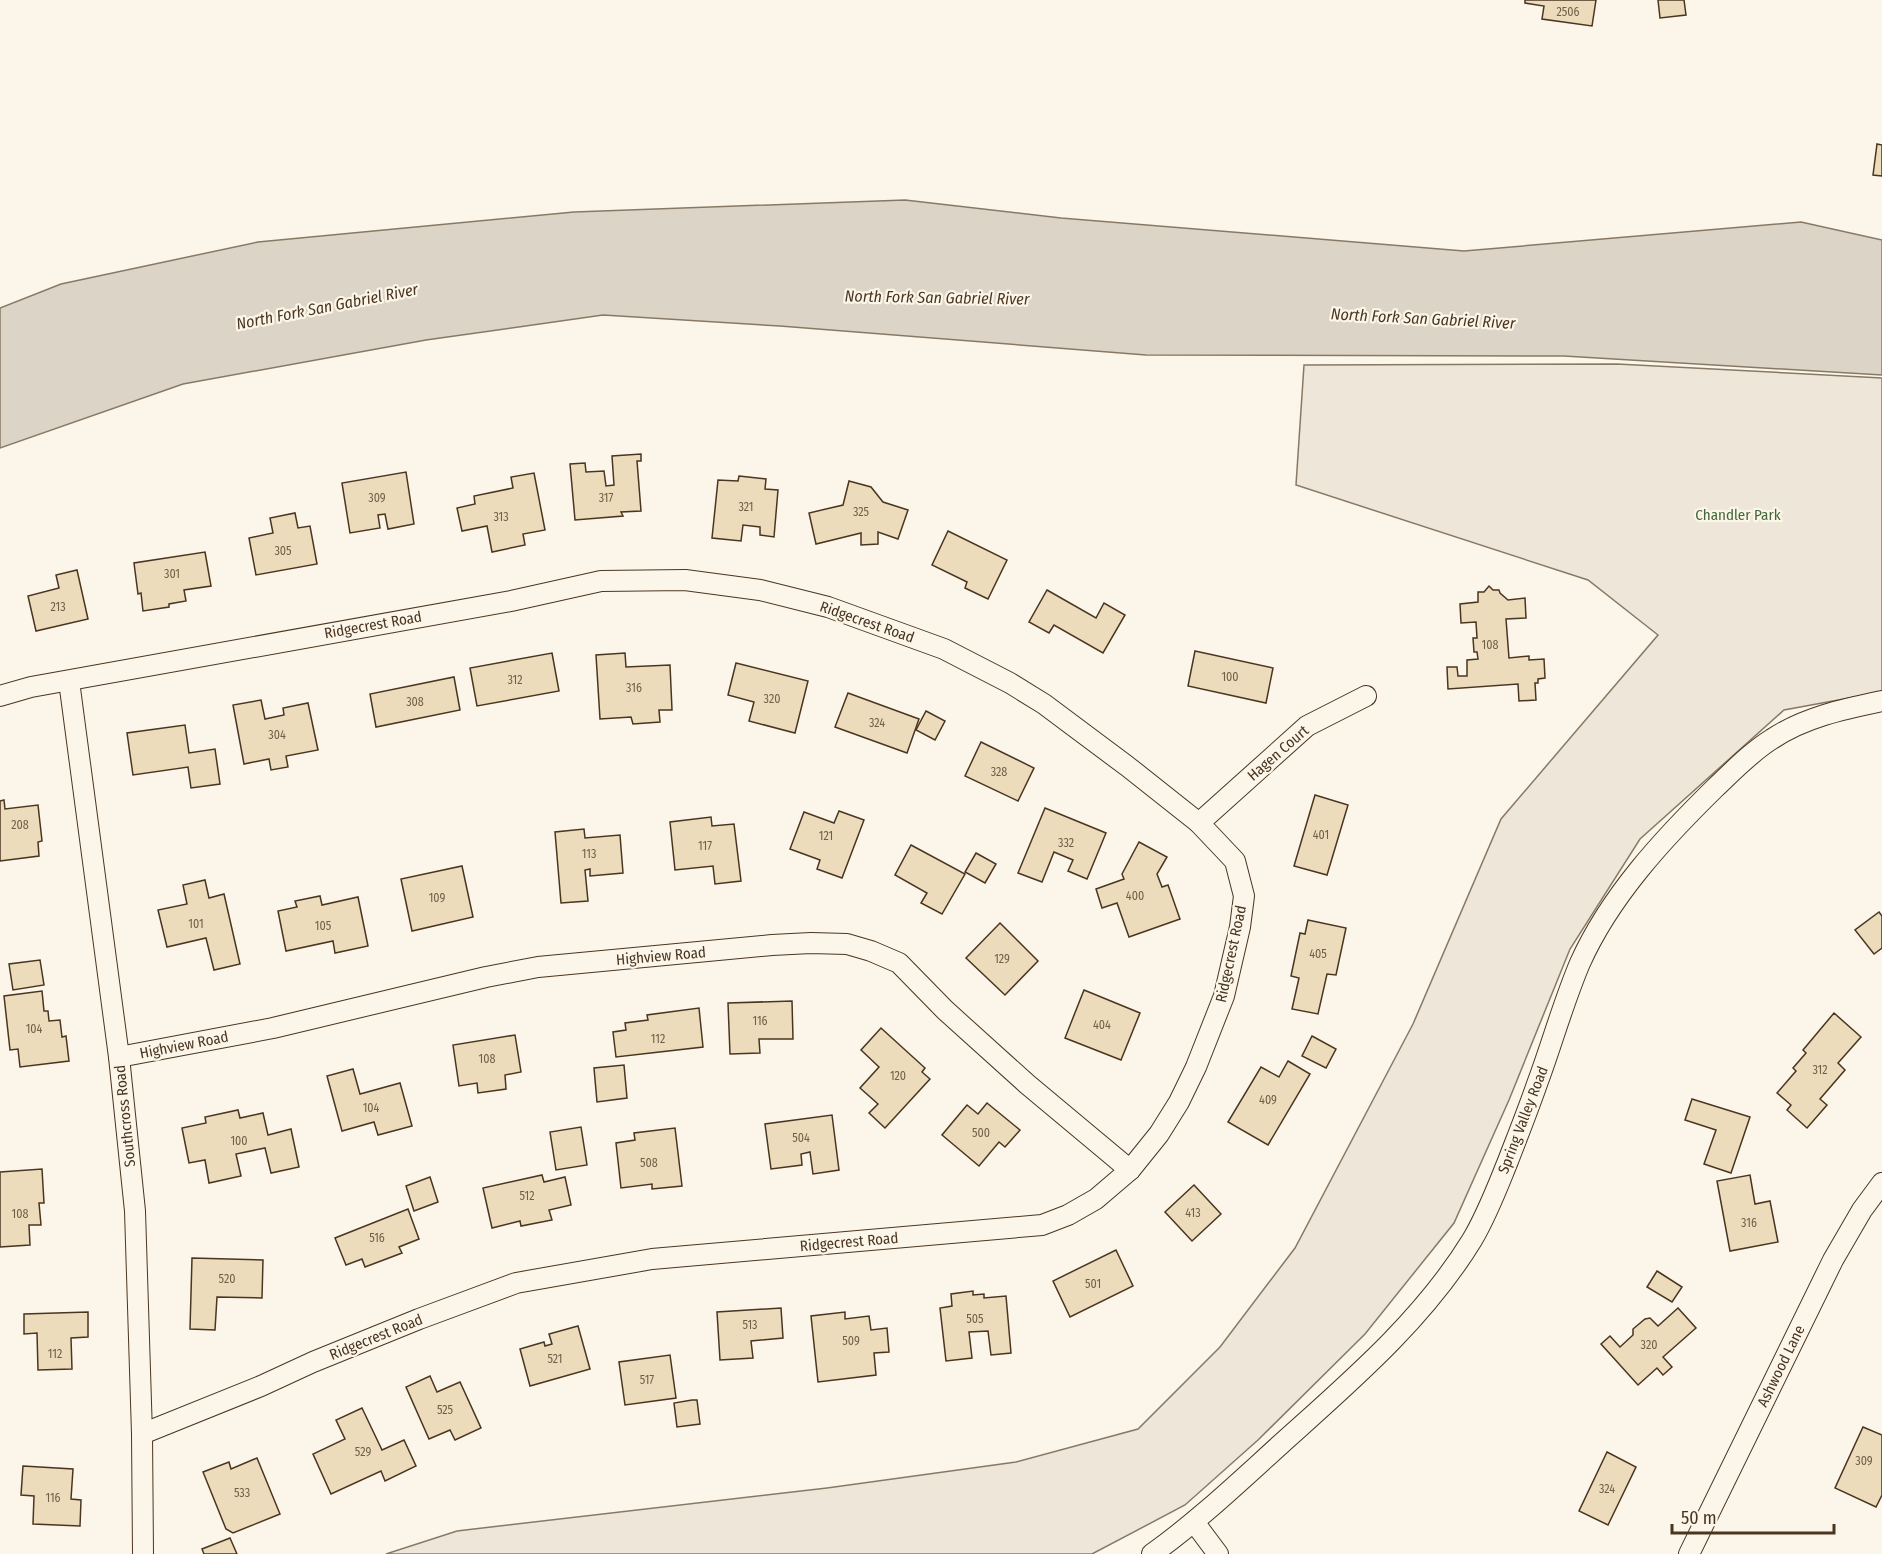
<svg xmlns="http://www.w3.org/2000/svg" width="1882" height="1554" font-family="'Fira Sans Condensed',sans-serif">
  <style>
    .green { fill: #ede6d9; stroke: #887966; stroke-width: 1.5 }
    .water { fill: #dcd4c6; stroke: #887966; stroke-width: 1.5 }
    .building { fill: #ecdcbc; stroke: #4a3520; stroke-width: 1.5 }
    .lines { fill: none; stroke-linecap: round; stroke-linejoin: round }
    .street-casing { stroke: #4a3520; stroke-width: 22 }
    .street { stroke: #fbf6e9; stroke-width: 20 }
    .labels { text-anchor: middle; stroke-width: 4.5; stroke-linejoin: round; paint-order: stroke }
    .number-label { font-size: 12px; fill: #725f47 }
    .park-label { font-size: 15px; fill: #436837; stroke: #fbf6e9 }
    .street-label { font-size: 15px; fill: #4a3520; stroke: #fbf6e9 }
    .water-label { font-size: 16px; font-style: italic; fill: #4a3520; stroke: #fbf6e9 }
  </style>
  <rect width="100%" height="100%" fill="#fbf6e9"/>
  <path class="green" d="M1617,364L1882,378V692L1784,710L1640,839L1570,949L1509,1100L1454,1223L1365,1334L1258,1440L1185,1505L1092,1554H386L457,1531L827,1488L1016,1462L1138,1429L1220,1347L1295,1248L1413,1024L1501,819L1658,635L1588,580L1296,485L1304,365Z"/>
  <path class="water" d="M905,200L1061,218L1464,251L1801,222L1882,240V375L1564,356L1146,355L780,326L603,315L426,340L183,384L0,448V308L61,284L258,242L574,212Z"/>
  <g class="building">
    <path d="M1525,0H1596L1592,26L1542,19L1544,6L1525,3Z"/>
    <path d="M1658,0H1684L1686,15L1660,18Z"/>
    <path d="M1877,144L1882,145V176L1873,175Z"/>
    <path d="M641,454V461H637L641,511L621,512L623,516L575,520L570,464L585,463L586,472L604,471L606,486L614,485L612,456Z"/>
    <path d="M406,472L414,524L388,529L385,514L378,515L380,528L350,533L342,483Z"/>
    <path d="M534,473L545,530L523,534L525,545L492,552L487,526L462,531L457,508L475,504L474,496L513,488L511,477Z"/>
    <path d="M739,476L766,479L765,489L778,490L774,537L760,535V527L743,525L741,541L712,538L718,480L738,481Z"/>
    <path d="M849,481L871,487L883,502L908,510L898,539L878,532V544L861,545V533L816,544L809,513L843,505Z"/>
    <path d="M295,513L298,528L310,526L317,564L256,575L249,538L273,533L270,518Z"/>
    <path d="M948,531L1007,560L988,599L965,588L967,582L932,565Z"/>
    <path d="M205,552L211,586L184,590L186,601L169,604V607L143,611L141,593L138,594L134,563Z"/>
    <path d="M77,570L88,619L36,631L28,596L59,588L56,575Z"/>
    <path d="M1489,586L1493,590H1499L1500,593L1508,600L1525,598L1526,618L1506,619L1509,658L1529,656V660L1544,659L1545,678L1538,679V683H1535L1536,700L1519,701L1518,684L1448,689L1447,667H1457L1458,676H1467V660L1478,659L1477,652H1474L1473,638H1477L1476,622L1461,623L1460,604L1478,602V592H1484Z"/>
    <path d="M1047,590L1096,618L1104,603L1125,615L1103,653L1054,625L1049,633L1029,622Z"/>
    <path d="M1195,651L1273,668L1266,703L1188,686Z"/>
    <path d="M552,653L559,691L477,706L470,668Z"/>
    <path d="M625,653L626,667L670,665L672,710H659L660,722L633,724L631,717L600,719L596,655Z"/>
    <path d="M736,663L808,681L795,733L749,721L754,702L728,695Z"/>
    <path d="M454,677L460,710L376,727L370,694Z"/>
    <path d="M848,693L919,719L907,753L835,727Z"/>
    <path d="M261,700L265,719L284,715L283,708L308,703L318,750L286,756L288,767L271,770L269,759L244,764L233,705Z"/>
    <path d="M926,711L945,721L935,740L916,730Z"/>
    <path d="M185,725L189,753L215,749L220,784L191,788L188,767L133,775L127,733Z"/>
    <path d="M981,742L1034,768L1018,801L965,776Z"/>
    <path d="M1315,795L1348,805L1327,875L1294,866Z"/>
    <path d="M4,800L5,809L38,805L42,841L38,842L39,856L0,861V801Z"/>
    <path d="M1045,808L1106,833L1087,879L1068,871L1073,860L1054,852L1042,882L1018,873Z"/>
    <path d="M839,811L864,820L842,878L817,869L820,860L790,849L804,812L834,823Z"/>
    <path d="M711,817L712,826L734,824L741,881L715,884L713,866L675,870L670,822Z"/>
    <path d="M584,829L585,838L620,835L623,873L590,876V869L585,870L588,901L561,903L555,832Z"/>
    <path d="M1139,842L1167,857L1157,874L1162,887L1168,885L1180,919L1129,937L1117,903L1102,908L1096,889L1124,879L1122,874Z"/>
    <path d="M911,845L965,874L942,914L921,903L927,893L895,875Z"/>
    <path d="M976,853L996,864L985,883L965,872Z"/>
    <path d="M462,866L473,917L412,931L401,879Z"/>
    <path d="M205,880L209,898L224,894L240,964L214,970L206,938L167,947L158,910L187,904L183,885Z"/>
    <path d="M320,896L322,905L358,897L368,946L335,953L333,941L286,951L278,911L297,907L295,901Z"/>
    <path d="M1879,912L1882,916V948L1874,954L1855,930Z"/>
    <path d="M1308,920L1346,928L1336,975L1327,974L1318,1014L1292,1009L1299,978L1291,976L1300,933L1305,934Z"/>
    <path d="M1000,923L1038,961L1005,995L966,958Z"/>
    <path d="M40,960L44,985L13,990L9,964Z"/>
    <path d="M1084,990L1140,1013L1121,1060L1065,1038Z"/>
    <path d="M42,991L44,1011H48L49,1021L60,1020L62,1037L66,1036L69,1061L20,1067L18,1049L10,1050L4,996Z"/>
    <path d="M792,1001L793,1039H759L760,1053L730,1054L728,1003Z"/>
    <path d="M699,1008L703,1047L616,1057L613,1032L626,1030L625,1023L648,1020L647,1015Z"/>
    <path d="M1834,1013L1861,1037L1838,1063L1845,1070L1820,1099L1827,1105L1807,1128L1787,1110L1791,1105L1777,1093L1796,1071L1793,1068L1806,1053L1803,1050Z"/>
    <path d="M881,1028L925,1068L922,1072L930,1079L885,1128L869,1113L878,1104L860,1088L879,1067L861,1050Z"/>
    <path d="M515,1035L521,1072L505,1075L506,1089L478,1093L477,1083L459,1086L453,1045Z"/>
    <path d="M1312,1036L1336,1049L1326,1068L1302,1056Z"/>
    <path d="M1288,1061L1310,1074L1268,1145L1228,1122L1261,1067L1279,1077Z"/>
    <path d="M624,1065L627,1098L597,1102L594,1068Z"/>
    <path d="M353,1069L360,1094L400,1083L412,1126L378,1135L374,1122L342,1131L327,1076Z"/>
    <path d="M1692,1099L1750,1117L1731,1173L1704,1164L1716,1130L1685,1120Z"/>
    <path d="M987,1103L1020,1130L1005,1147L999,1142L979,1166L942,1135L967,1105L978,1114Z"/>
    <path d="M238,1110L240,1118L263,1113L268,1135L291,1129L299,1167L271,1173L265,1148L236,1154L241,1176L209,1183L205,1160L189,1163L182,1128L206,1123L205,1117Z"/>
    <path d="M832,1115L839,1170L813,1174L810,1152L801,1154L802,1165L771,1169L765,1124Z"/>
    <path d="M581,1127L587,1165L556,1170L550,1132Z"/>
    <path d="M675,1128L682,1186L652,1189V1184L621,1188L616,1143L635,1140L634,1133Z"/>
    <path d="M42,1169L44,1203H39L41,1225H29L30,1245L0,1247V1172Z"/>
    <path d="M542,1175L544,1182L565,1177L571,1205L549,1210L552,1220L521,1226L520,1221L492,1228L483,1188Z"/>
    <path d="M1750,1175L1755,1204L1770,1201L1778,1242L1730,1251L1717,1181Z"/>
    <path d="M430,1177L438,1202L414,1211L406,1186Z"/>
    <path d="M1194,1185L1221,1214L1192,1241L1165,1212Z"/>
    <path d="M408,1209L419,1239L399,1247L402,1253L365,1267L362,1259L346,1265L335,1238Z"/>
    <path d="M1116,1250L1133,1286L1070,1317L1053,1281Z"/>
    <path d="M192,1258L263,1260L262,1298L217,1297L215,1330L190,1329Z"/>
    <path d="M1657,1271L1682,1287L1672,1302L1647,1287Z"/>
    <path d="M973,1291V1295L984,1294V1298L1006,1296L1011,1353L991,1355L988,1331L969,1332L972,1358L946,1361L940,1308L952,1306L951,1294Z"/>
    <path d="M781,1308L783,1338L751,1341L753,1358L720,1360L717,1312Z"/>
    <path d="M1678,1308L1696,1328L1663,1357L1672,1367L1663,1375L1657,1368L1638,1385L1601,1344L1610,1336L1620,1347L1633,1335V1329L1645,1319L1650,1318L1658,1326Z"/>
    <path d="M88,1312V1337L71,1338L72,1369L38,1370L37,1333L24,1334V1314Z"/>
    <path d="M845,1312V1319L869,1316L871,1330L887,1328L889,1352L874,1353L876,1375L818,1382L811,1316Z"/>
    <path d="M578,1326L590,1369L530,1386L520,1349L544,1342L545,1346L552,1344L549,1334Z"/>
    <path d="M670,1355L676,1398L625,1405L619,1362Z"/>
    <path d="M430,1376L437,1392L460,1382L481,1428L455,1440L450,1430L429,1439L406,1387Z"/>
    <path d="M692,1400H697L700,1424L677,1427L674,1403Z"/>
    <path d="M362,1408L382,1450L404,1440L416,1466L385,1481L381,1471L331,1494L313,1454L345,1439L336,1420Z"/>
    <path d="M1863,1427L1882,1435V1495L1876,1507L1835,1488Z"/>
    <path d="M1607,1452L1636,1467L1608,1525L1579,1511Z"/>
    <path d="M257,1458L280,1514L233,1533L226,1529L203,1472L229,1462L231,1469Z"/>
    <path d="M23,1466L73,1469L71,1499L81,1500L80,1526L33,1524L34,1496L21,1495Z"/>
    <path d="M230,1538L237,1554H204L202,1549Z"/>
  </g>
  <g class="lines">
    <g class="street-casing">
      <g id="street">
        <path d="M69,681L119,1057L135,1211L142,1434L143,1554"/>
        <path d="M0,696L31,687L511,601L601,581L685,580L760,590L828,607L944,649L1010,683L1044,704L1127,766L1199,823L1235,861L1244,896L1240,927L1224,996L1196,1067L1179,1102L1159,1134L1130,1170L1096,1199L1068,1215L1042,1225L652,1259L516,1283L419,1319L313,1362L261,1386L142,1434"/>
        <path d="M1199,823L1307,726L1366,696"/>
        <path d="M119,1057L273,1028L486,977L538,967L772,945L811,943L847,944L871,951L899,963L945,1010L1027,1084L1130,1170"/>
        <path d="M1194,1522L1218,1554"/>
        <path d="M1152,1554C1198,1521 1239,1482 1281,1444C1350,1382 1423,1320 1472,1240C1487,1215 1497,1188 1508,1161C1518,1135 1528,1110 1537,1084C1552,1044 1563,1003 1580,963C1610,896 1663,839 1715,788C1733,771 1751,752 1772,739C1805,717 1844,709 1882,701"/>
        <path d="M1689,1554L1833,1260L1862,1210L1882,1183"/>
      </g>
    </g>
    <use href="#street" class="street"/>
  </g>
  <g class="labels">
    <g class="number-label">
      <text x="1568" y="16">2506</text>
      <text x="377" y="502">309</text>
      <text x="606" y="502">317</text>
      <text x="746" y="511">321</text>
      <text x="861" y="516">325</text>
      <text x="501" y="521">313</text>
      <text x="283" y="555">305</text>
      <text x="172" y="578">301</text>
      <text x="58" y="611">213</text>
      <text x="1490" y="649">108</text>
      <text x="1230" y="681">100</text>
      <text x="515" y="684">312</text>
      <text x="634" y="692">316</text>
      <text x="772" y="703">320</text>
      <text x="415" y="706">308</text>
      <text x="877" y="727">324</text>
      <text x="277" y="739">304</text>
      <text x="999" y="776">328</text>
      <text x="20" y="829">208</text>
      <text x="1321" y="839">401</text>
      <text x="826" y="840">121</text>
      <text x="1066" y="847">332</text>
      <text x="705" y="850">117</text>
      <text x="589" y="858">113</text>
      <text x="1135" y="900">400</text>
      <text x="437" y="902">109</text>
      <text x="196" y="928">101</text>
      <text x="323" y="930">105</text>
      <text x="1318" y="958">405</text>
      <text x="1002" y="963">129</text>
      <text x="760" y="1025">116</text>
      <text x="1102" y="1029">404</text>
      <text x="34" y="1033">104</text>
      <text x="658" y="1043">112</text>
      <text x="487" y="1063">108</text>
      <text x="1820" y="1074">312</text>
      <text x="898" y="1080">120</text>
      <text x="1268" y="1104">409</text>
      <text x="371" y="1112">104</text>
      <text x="981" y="1137">500</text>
      <text x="801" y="1142">504</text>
      <text x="239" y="1145">100</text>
      <text x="649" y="1167">508</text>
      <text x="527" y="1200">512</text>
      <text x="1193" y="1217">413</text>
      <text x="20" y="1218">108</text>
      <text x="1749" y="1227">316</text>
      <text x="377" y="1242">516</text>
      <text x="227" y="1283">520</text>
      <text x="1093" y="1288">501</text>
      <text x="975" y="1323">505</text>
      <text x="750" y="1329">513</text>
      <text x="851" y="1345">509</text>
      <text x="1649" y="1349">320</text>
      <text x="55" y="1358">112</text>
      <text x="555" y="1363">521</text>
      <text x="647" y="1384">517</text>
      <text x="445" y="1414">525</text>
      <text x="363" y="1456">529</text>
      <text x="1864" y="1465">309</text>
      <text x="1607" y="1493">324</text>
      <text x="242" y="1497">533</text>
      <text x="53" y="1502">116</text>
    </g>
    <g class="park-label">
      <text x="1738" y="520">Chandler Park</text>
    </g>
    <g class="street-label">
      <text transform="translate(867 622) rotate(19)" y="5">Ridgecrest Road</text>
      <text transform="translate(373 625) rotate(-10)" y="5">Ridgecrest Road</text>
      <text transform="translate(1278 753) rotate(-41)" y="5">Hagen Court</text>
      <text transform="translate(1231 954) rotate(-78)" y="5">Ridgecrest Road</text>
      <text transform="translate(661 956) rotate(-5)" y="5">Highview Road</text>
      <text transform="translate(184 1045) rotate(-11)" y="5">Highview Road</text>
      <text transform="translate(125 1116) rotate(-96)" y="5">Southcross Road</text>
      <text transform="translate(1523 1120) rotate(-69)" y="5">Spring Valley Road</text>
      <text transform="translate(849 1242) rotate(-5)" y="5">Ridgecrest Road</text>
      <text transform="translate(376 1337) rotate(-22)" y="5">Ridgecrest Road</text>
      <text transform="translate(1781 1366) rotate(-64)" y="5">Ashwood Lane</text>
    </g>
    <g class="water-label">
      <text transform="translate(937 297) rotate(1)" y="6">North Fork San Gabriel River</text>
      <text transform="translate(327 306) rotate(-11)" y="6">North Fork San Gabriel River</text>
      <text transform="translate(1423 318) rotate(3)" y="6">North Fork San Gabriel River</text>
    </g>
  </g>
  <path d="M1672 1524v9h162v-9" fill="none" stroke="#4a3520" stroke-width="3"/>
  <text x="1681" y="1524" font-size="18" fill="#4a3520" stroke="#fbf6e9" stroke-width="4.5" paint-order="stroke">50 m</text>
</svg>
